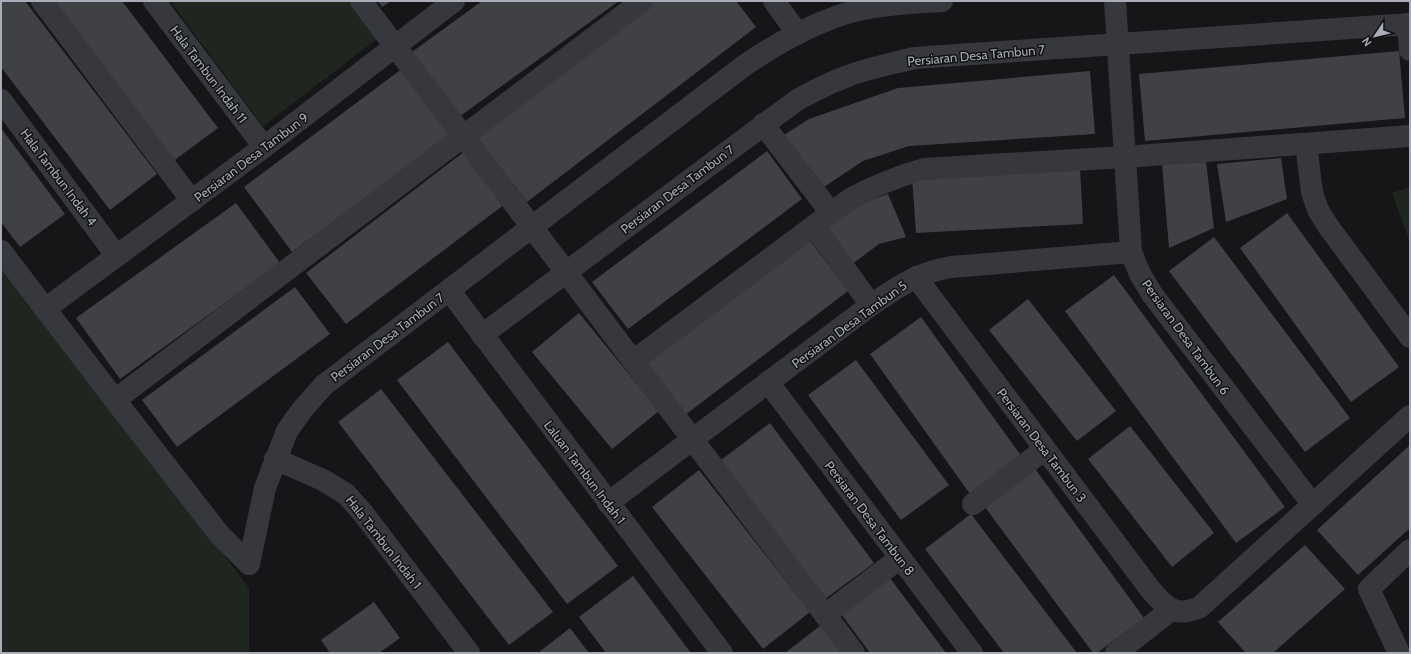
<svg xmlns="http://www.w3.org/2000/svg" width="1411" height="654" font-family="Cabin,sans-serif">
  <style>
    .green { fill: #1e261f }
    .building { fill: #404145 }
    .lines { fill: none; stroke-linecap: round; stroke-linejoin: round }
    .minor { stroke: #37383d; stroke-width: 22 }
    .labels { text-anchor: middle; stroke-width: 3; stroke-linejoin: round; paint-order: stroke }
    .street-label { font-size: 13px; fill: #a8adb8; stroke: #111113 }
  </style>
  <rect width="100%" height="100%" fill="#161618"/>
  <g class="green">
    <path d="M170,1H348L377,39L263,126Z"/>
    <path d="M1410,187V242L1392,193Z"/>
    <path d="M1,262L249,588V653H1Z"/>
  </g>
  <g class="building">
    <path d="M1,1H25L157,174L110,210L1,67Z"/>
    <path d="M52,1H122L218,128L172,162Z"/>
    <path d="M378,1H391L382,7Z"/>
    <path d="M482,1H619L459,117L412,52Z"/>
    <path d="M655,1H736L756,27L527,202L477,137Z"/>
    <path d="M1399,51L1405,118L1145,141L1139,74Z"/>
    <path d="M403,68L452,133L292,252L244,187Z"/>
    <path d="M1090,71L1095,134L909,146L863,161L824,187L784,135L809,119L898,88Z"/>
    <path d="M1,128L65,214L20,247L1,222Z"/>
    <path d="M465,151L505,204L346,324L306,273Z"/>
    <path d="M767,151L802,199L628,329L592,282Z"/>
    <path d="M1281,158L1287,199L1226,222L1217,164Z"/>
    <path d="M1206,162L1214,228L1169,248L1162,164Z"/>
    <path d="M1080,168L1083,224L916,233L912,177Z"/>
    <path d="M888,194L906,237L879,244L851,265L824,227L850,207Z"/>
    <path d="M236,203L280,263L120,379L76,318Z"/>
    <path d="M1287,213L1399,367L1351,402L1240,248Z"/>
    <path d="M1214,237L1350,418L1305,452L1169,271Z"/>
    <path d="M809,239L848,291L685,415L645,362Z"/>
    <path d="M1114,275L1285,507L1236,543L1065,311Z"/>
    <path d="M295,287L330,334L177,447L142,400Z"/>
    <path d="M1028,299L1116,411L1077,441L989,330Z"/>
    <path d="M579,313L659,411L612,449L532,352Z"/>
    <path d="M921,317L1022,457L970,494L870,354Z"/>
    <path d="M448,342L618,566L567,604L397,380Z"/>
    <path d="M856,360L949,485L901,520L808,395Z"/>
    <path d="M381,389L553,612L509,645L338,422Z"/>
    <path d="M770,423L874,563L825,599L721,460Z"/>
    <path d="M1130,426L1214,533L1172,567L1088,459Z"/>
    <path d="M1410,445V528L1358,575L1317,530Z"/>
    <path d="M1033,466L1144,618L1097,653H1093L982,503Z"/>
    <path d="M699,470L810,612L763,649L652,507Z"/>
    <path d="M971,514L1077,653H1004L925,549Z"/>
    <path d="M1305,545L1345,589L1273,653H1246L1218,622Z"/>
    <path d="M633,576L691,653H606L579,617Z"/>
    <path d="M890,578L946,653H870L842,615Z"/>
    <path d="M374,602L400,638L379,653H330L321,640Z"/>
    <path d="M821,625L842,653H785Z"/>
    <path d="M570,628L589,653H538Z"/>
  </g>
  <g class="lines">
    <g class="minor">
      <path d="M42,1L192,201"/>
      <path d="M154,1L264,147"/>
      <path d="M361,1L854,653"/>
      <path d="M774,1L798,34"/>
      <path d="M1115,1L1131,252L1140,274L1152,294L1313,505"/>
      <path d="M1408,24L1410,50"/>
      <path d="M1,100L116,255"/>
      <path d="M763,124L831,213"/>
      <path d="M1306,144L1312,192L1318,210L1328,226L1410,337"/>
      <path d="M814,226L871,305"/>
      <path d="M1,251L115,400L219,534L249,564"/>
      <path d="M916,277L1150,589C1166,608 1176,618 1200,607L1410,416"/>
      <path d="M449,290L722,653"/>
      <path d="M45,309L264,147L454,1"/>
      <path d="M482,335L797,100C814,91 830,82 848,76C869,68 891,64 914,58L1410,24"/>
      <path d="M633,361L850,199C874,186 898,176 924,169L1124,157L1410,136"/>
      <path d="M768,382L972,653"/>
      <path d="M115,400L642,1"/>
      <path d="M275,459L323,480L346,494L363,513L469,653"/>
      <path d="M608,503L871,305C899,286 917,273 951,267L1131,252"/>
      <path d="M973,504L1045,449"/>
      <path d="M249,564L265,488L287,431L302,410L324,385L745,65C779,42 815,22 854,11C883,4 913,3 942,1"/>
      <path d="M825,615L900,558"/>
      <path d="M1116,653L1171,610"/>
      <path d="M1399,653L1369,589L1410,550"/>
    </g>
  </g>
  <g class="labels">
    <g class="street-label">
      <text transform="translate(976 55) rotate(-5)" y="5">Persiaran Desa Tambun 7</text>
      <text transform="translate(209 74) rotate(53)" y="5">Hala Tambun Indah 11</text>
      <text transform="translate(251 157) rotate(-37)" y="5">Persiaran Desa Tambun 9</text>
      <text transform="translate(59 177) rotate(53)" y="5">Hala Tambun Indah 4</text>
      <text transform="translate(677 189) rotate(-37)" y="5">Persiaran Desa Tambun 7</text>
      <text transform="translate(849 324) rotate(-36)" y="5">Persiaran Desa Tambun 5</text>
      <text transform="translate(387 337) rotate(-37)" y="5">Persiaran Desa Tambun 7</text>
      <text transform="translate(1186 337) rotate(54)" y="5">Persiaran Desa Tambun 6</text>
      <text transform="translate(1042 445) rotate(53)" y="5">Persiaran Desa Tambun 3</text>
      <text transform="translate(585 472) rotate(53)" y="5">Laluan Tambun Indah 1</text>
      <text transform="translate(870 518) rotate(53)" y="5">Persiaran Desa Tambun 8</text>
      <text transform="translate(384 542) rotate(52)" y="5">Hala Tambun Indah 1</text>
    </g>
  </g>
  <rect width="1411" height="654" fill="none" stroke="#a8adb8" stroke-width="4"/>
  <g transform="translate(1375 36) rotate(235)" stroke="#111113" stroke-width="3" paint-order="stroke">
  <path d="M0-3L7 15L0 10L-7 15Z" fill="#a8adb8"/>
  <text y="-6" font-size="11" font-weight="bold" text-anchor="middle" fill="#a8adb8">N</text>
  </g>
</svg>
